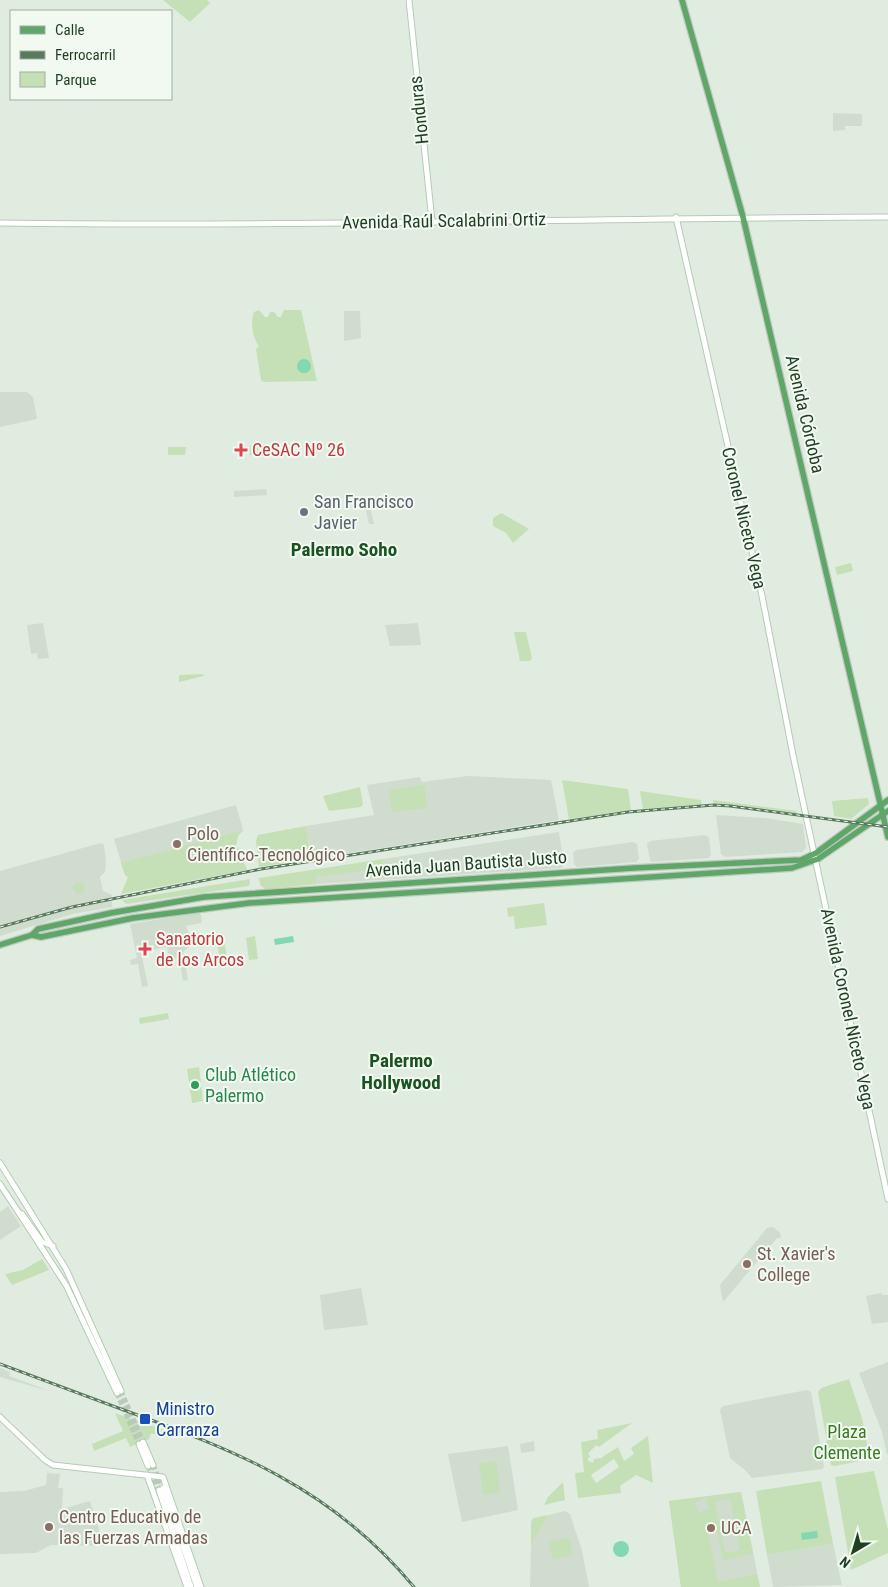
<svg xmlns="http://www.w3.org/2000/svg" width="888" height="1587" font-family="'Roboto Condensed',sans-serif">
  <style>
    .built { fill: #cfdcce }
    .green { fill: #c5e0b6; fill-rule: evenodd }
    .water { fill: #82d8b0 }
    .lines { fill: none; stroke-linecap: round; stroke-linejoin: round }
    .secondary-tunnel { stroke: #bac9ba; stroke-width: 5; stroke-dasharray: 5 2.5; stroke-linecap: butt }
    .secondary-casing { stroke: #b2cdb2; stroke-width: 7 }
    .primary-casing { stroke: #c0c9c1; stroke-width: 8 }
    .secondary { stroke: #fff; stroke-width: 5 }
    .primary { stroke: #5fa769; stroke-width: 5.5 }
    .rail-casing { stroke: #597a5d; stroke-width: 3 }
    .rail { stroke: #f2f9f1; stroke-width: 1; stroke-dasharray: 4; stroke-linecap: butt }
    .health-dot { fill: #e0444e; stroke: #f2f9f1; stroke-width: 2 }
    .worship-dot { fill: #6b7280; stroke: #f2f9f1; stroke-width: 2 }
    .education-dot { fill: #8d6e63; stroke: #f2f9f1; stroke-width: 2 }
    .leisure-dot { fill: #2e9e5b; stroke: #f2f9f1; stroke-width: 2 }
    .transit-dot { fill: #1a4fb4; stroke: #f2f9f1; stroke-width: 2 }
    .labels { text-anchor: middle; stroke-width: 4; stroke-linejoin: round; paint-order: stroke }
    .street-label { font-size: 18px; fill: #1f3f22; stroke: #f2f9f1 }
    .health-label { font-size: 18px; fill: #be3a42; stroke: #f2f9f1; text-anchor: start }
    .worship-label { font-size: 18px; fill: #5b616d; stroke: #f2f9f1; text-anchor: start }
    .education-label { font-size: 18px; fill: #785e54; stroke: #f2f9f1; text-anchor: start }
    .leisure-label { font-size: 18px; fill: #27864d; stroke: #f2f9f1; text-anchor: start }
    .transit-label { font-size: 18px; fill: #164399; stroke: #f2f9f1; text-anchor: start }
    .park-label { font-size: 18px; fill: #387a25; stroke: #f2f9f1 }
    .neighbourhood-label { font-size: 19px; font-weight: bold; fill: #195321; stroke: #f2f9f1 }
  </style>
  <rect width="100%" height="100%" fill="#e1ece0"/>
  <g class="built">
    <path d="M833,113L862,114V126H845V130L833,131Z"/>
    <path d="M344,311H360L361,338L344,341Z"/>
    <path d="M0,392H27L33,397L37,419L0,427Z"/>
    <path d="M266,489L267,495L234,497V491Z"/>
    <path d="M368,498L374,524H369L363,499Z"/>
    <path d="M43,623L49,658L38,659L37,653L31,654L27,625Z"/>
    <path d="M418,623L421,645L390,646L385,625Z"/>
    <path d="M468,776L551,780L559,820L311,859L306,826L374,815L367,785L420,777L422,782Z"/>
    <path d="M236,805L243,830L238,836L236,846L246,859L244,863L247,870L193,880L126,884L128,877L125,875L114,839Z"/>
    <path d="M716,815L765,818L803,824L806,848L802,852L725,857L721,854Z"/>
    <path d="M559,832L564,864L561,868L317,884L316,877L384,867L383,859Z"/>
    <path d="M705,835L709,837L711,855L709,858L652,862L650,860L647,844L650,841Z"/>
    <path d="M633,842L637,844L639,859L636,862L577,867L574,864L573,853L576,850Z"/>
    <path d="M101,843L104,845L106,861L105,872L100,877L103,891L112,895V907L73,914L0,936V871Z"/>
    <path d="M198,913L201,915L202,923L186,926L193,943L183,952L188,980L183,981L179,956L170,963L167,947L141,952L148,986L142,987L138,964L131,965L130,960L137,958L130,924Z"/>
    <path d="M8,1206L21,1226L0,1240V1212Z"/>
    <path d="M773,1227L780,1233L781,1238H777L723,1302L720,1285L767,1228Z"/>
    <path d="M361,1288L368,1325L324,1330L320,1295Z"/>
    <path d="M881,1293L882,1295H888V1322L872,1324L866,1296Z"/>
    <path d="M888,1362V1454L887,1455L882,1432L859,1373Z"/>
    <path d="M0,1368L10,1372L9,1376L52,1392L0,1377Z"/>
    <path d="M807,1390L811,1392L824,1467L822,1469L752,1478L745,1470L730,1458L720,1410L723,1406Z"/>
    <path d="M534,1441L535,1451L521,1453L520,1444Z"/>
    <path d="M508,1446L518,1510L462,1522L448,1454Z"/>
    <path d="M47,1473L60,1474L58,1488H63L62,1509L90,1501L104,1546L51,1545L36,1553L0,1554V1492L24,1491L46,1485Z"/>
    <path d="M741,1492L760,1587H681L669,1501Z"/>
    <path d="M565,1511L570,1514L582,1551L589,1587H530L531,1545L549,1515Z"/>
    <path d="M833,1544L842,1585L773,1587L767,1555Z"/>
  </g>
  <g class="green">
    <path d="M163,0H207L210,3L190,22Z"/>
    <path d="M259,310L265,317H268L270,312H274L278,317H281L284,310H301L317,381L264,382L261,380L256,349L259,346C253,340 250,321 254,312Z"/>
    <circle cx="254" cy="450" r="6"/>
    <path d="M168,447H186L185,455H168Z"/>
    <path d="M501,513L505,515L529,529L513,543L506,533L493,526V518Z"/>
    <path d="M851,563L853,571L837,575L835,567Z"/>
    <path d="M514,632H526L532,658L530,661H520Z"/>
    <path d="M203,674L204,676L179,682V675Z"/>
    <path d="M562,780L628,789L631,810L569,819Z"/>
    <path d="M424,785L427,808L392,812L389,790Z"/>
    <path d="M360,787L363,804L361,807L329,811L323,796Z"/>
    <path d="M640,791L701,800L702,805L643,809Z"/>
    <path d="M868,798L869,804L851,819L834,816L832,801Z"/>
    <path d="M713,800L797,811L796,814L714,803Z"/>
    <path d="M306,826L311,859L259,867L256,841L258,835Z"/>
    <path d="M243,830L238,836L236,846L246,859L244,863L247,870L121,894L128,877L125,875L121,863Z"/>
    <path d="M383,859L384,868L316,877L317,884L265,889L260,885L259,878Z"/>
    <path d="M250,879L249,886L126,904L122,900Z"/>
    <circle cx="79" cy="888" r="5.5"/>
    <path d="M544,903L547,925L515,929L514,916L508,917L507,908Z"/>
    <path d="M255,936L258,959L249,960L246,938Z"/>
    <path d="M224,940L228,963H220L217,941Z"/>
    <path d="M168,1013L169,1019L140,1024L139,1018Z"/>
    <path d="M199,1067L203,1101L192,1103L187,1069Z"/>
    <path d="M42,1259L49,1270L12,1285L5,1274L23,1270Z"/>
    <path d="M849,1379L862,1418L870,1459L835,1466L831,1465L818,1392L821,1388Z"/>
    <path d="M115,1413L170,1432L163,1437L151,1433L149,1439L130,1447L126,1438L94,1451L92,1444L123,1431Z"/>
    <path d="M632,1423L599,1447L596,1445L588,1454L590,1456L587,1460L593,1463L594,1459L601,1458L618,1447L624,1461L634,1454L631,1448L648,1436L653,1483L636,1475L620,1486L621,1493L578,1498L575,1473L584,1472L581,1442L598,1439L597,1430ZM614,1459L619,1467L596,1483L591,1475Z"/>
    <path d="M496,1461L500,1492L483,1495L479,1464Z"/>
    <path d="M874,1471L888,1530V1553L851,1570L835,1477Z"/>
    <path d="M821,1481L833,1544L767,1555L756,1491Z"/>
    <path d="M563,1482L565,1500L544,1505L548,1497Z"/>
    <path d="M741,1492L753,1554L723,1560L717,1532L708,1533L718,1582L757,1574L760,1587H681L669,1501ZM705,1498L709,1508L699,1513L694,1503ZM730,1499L740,1550L725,1553L715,1502Z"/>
    <path d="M549,1515L531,1545V1522L533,1518Z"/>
    <path d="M569,1538L573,1555L553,1559L549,1542Z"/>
  </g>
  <g class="water">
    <circle cx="304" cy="366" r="7"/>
    <path d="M293,936L294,942L275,945L274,939Z"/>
    <path d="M817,1531L818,1538L802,1540L801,1533Z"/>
    <circle cx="621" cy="1549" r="8"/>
  </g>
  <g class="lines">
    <g class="secondary-tunnel">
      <path d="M121,1391L143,1442"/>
      <path d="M117,1393L139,1444"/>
      <path d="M153,1465L163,1488"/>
      <path d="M148,1466L159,1490"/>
    </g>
    <g class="secondary-casing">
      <g id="secondary">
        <path d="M409,0L432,221"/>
        <path d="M676,217L762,596L793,755L888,1199"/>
        <path d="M0,223C296,227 592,218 888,217"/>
        <path d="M0,1163L66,1269L121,1391"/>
        <path d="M0,1184L66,1285L117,1393"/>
        <path d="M22,1214L42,1242L53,1246"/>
        <path d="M0,1417L45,1460L53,1465L163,1477L201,1587"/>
        <path d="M143,1442L153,1465"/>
        <path d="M139,1444L148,1466"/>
        <path d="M147,1475L187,1587"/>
        <path d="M163,1488L197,1587"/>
        <path d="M159,1490L191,1587"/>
      </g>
    </g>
    <g class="primary-casing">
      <g id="primary">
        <path d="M682,0L743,217L888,837"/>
        <path d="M32,935L41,937L133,918L249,903L792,868L818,859L888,811"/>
        <path d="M0,945L32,935L38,929L111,913L204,897L634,868L801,860L816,853L888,800"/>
      </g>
    </g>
    <use href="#secondary" class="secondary"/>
    <use href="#primary" class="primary"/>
    <g class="rail-casing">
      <g id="rail">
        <path d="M0,927L72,907L261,869L628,812L714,805L730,806L888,827"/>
        <path d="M0,1364C40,1379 80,1394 121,1409C237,1451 332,1488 414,1587"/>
      </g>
    </g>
    <use href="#rail" class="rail"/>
  </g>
  <g class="health-dot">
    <path d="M238.5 442.5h5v5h5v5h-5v5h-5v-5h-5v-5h5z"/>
    <path d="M142.5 941.5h5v5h5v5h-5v5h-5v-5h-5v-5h5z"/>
  </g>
  <circle class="worship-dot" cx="304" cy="512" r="5"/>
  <g class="education-dot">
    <circle cx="177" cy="844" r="5"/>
    <circle cx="747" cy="1264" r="5"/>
    <circle cx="49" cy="1527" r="5"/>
    <circle cx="711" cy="1528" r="5"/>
  </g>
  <circle class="leisure-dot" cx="195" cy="1085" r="5"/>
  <rect class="transit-dot" x="139" y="1413" width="12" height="12" rx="2.5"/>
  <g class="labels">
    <g class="street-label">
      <text transform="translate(419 110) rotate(-96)" y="6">Honduras</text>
      <text transform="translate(444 221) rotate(-1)" y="6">Avenida Raúl Scalabrini Ortiz</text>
      <text transform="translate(805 414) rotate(77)" y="6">Avenida Córdoba</text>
      <text transform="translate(744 518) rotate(77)" y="6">Coronel Niceto Vega</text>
      <text transform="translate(466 864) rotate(-4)" y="6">Avenida Juan Bautista Justo</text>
      <text transform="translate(848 1009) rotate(78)" y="6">Avenida Coronel Niceto Vega</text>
    </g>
    <g class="health-label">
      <text x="252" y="456">CeSAC Nº 26</text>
      <text x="156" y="945">Sanatorio<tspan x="156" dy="21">de los Arcos</tspan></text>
    </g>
    <g class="worship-label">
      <text x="314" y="508">San Francisco<tspan x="314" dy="21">Javier</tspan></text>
    </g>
    <g class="education-label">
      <text x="187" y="840">Polo<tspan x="187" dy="21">Científico-Tecnológico</tspan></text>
      <text x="757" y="1260">St. Xavier's<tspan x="757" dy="21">College</tspan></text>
      <text x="59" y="1523">Centro Educativo de<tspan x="59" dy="21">las Fuerzas Armadas</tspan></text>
      <text x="721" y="1534">UCA</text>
    </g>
    <g class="leisure-label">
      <text x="205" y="1081">Club Atlético<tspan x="205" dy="21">Palermo</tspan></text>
    </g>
    <g class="transit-label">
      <text x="156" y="1415">Ministro<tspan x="156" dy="21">Carranza</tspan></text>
    </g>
    <g class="park-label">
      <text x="847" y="1438">Plaza<tspan x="847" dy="21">Clemente</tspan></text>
    </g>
    <g class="neighbourhood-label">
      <text x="344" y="556">Palermo Soho</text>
      <text x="401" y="1067">Palermo<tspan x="401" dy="22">Hollywood</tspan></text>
    </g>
  </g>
  <rect x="10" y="10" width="162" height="90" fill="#f2f9f1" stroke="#9eaf9e"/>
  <rect x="20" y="26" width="25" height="8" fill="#5fa769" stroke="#9eaf9e"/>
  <text x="55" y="35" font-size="15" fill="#1f3f22">Calle</text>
  <rect x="20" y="51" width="25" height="8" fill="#597a5d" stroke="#9eaf9e"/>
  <text x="55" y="60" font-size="15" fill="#1f3f22">Ferrocarril</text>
  <rect x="20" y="72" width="25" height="15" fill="#c5e0b6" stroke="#9eaf9e"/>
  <text x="55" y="85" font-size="15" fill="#1f3f22">Parque</text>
  <g transform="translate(853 1552) rotate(218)" stroke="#f2f9f1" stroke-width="4" paint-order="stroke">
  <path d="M0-4L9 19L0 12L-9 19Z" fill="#1f3f22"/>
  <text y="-8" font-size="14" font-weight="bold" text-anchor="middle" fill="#1f3f22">N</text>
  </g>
</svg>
